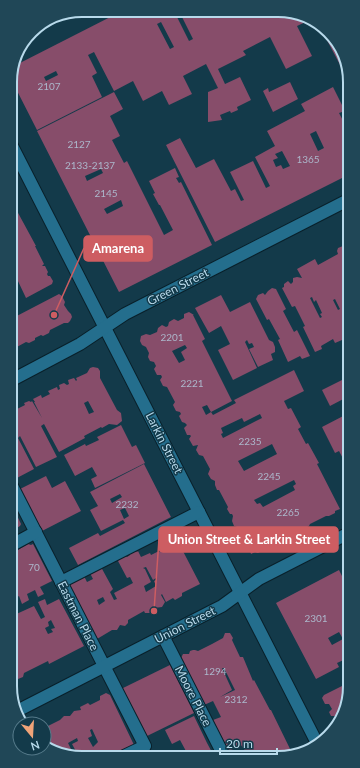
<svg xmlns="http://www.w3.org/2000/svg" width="360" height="768" font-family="Lato,sans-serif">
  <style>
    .building { fill: #874d6a; fill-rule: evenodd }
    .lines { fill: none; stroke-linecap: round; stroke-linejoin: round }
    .minor-casing { stroke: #09202a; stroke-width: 14 }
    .minor { stroke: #246e8d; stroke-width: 12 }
    .labels { text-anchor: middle; stroke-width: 3; stroke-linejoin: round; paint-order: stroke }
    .number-label { font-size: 10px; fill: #acb7cb }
    .street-label { font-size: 12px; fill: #b8daeb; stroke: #133a4a }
    .rim { fill: none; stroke: #b8daeb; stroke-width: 2 }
    .leader { fill: none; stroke: #cd5d62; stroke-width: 1.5 }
    .callout-dot { fill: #cd5d62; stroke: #133a4a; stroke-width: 1.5 }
    .callout { fill: #cd5d62; stroke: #cd5d62; stroke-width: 1.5 }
    .callout-label { font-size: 13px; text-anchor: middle; font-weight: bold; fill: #fff }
  </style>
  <rect width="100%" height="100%" fill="#133a4a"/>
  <g class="building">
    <path d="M124,10L174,11L189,41L193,39L179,11H292L310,20L297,26L312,56L286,69L270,37L243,51L246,55L218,69L225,84L240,77L251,100L237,107L238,110L231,113L230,111L220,115L222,120L208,122V92L218,88L206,64L183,76L192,94L169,105L162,91L143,101L133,81L114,91L94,52L88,55L97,73L92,76L102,97L37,130L11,79V73L14,66ZM161,22L174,47L170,49L157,24ZM56,71L58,75L46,81L44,77Z"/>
    <path d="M319,25L326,28L347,63L348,80Z"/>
    <path d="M290,82L298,99L273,112L263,91L268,88L269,92Z"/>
    <path d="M333,87L345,111L339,113L348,130V175L215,242L166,145L180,138L196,168L214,159L231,191L235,189L241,201L244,200L230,172L253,161L266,188L270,186L255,157L275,146L267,131L305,111L301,104ZM316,131L324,148L318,151L310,134ZM282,151L290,166L283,169L281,165L276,167L273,160L278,158L275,154Z"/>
    <path d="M114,92L123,109L110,116L120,136L112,140L124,163L127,161L164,235L173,230L160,205H159L153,194L155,193L149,181L175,168L179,177L176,178L179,183L181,182L212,245L119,292L37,131ZM101,169L103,173L87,181L85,176ZM121,200L123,206L107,214L104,209Z"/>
    <path d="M11,205L15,212L17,211L36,246H35L44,264L42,266H45L48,272L47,274L48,276H50L53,281L52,284L26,298L17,279L11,281Z"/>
    <path d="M343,246L345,247L348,246L349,337L335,343L333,339L321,346L322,349L315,352L303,327L305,326L295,306L292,307L282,288L284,287V284L288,281L291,284L293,282V278L297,277L302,278L297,269L315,259L318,265L338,254L337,251L338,248ZM312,297L314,302L316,300L322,313L320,314L322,317L320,318L310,298ZM335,299L340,309L338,310L333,300Z"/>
    <path d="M272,288L276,289L286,309L283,311L294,332L297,330L310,356L302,359L300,356L288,362L278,340L280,339L269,319L267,320L256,299L258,295L263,293L265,295L268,291Z"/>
    <path d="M59,294L62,296L65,302L64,305L68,311L71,314L72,317L70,321L68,323H64L50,330L49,333L43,336L41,335L35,338V340L29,343L26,342L15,348L14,351L11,352V319Z"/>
    <path d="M221,295L230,312L250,302L269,340L273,342L275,347V352L271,354L273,360L258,367L249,349L254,347L252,343L249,344L247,340L245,342L257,368L233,380L218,350L230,344L221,326L209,333L195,308Z"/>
    <path d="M189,312L194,315H193L205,339L202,341L232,401L211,412L213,415L236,403L234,400L294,370L304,391L284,401L288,409L291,408L301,427L298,429L306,444L308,443L319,463L317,464L340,509L335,511V513L329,516H326L310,524L309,526L304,529L301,528L289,535V537L283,540L280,539L264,548L263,550L258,553L255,552L251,554L250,551L247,550L244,545L245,541L237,527L234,526L232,521L233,516L232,514H230L227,509L228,507L219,490H217L215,485V481L211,479L208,474L210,469L203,456L199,455L196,450L198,445L193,446L189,439L191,436L190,435H187L184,428L187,425L185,423L182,422L179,416L181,414L180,412L176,411L173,405L175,402L167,387L163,386L160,380L162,377L161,375H157L154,369L156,366L154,362L150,361L148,357L149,353L146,347L142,345L140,341L141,336L146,334L150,335L157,332L158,328L162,325L166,327L168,326L169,322L174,319L178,321L184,318V314ZM185,345L187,348L181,352L185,360L179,363L172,351ZM207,405L211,412L206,415L202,407ZM260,414L262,418L223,438L221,434L223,433L221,428L242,418L244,422ZM272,444L277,454L244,471L238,461ZM294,480L296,484L293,486L295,490L263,507L260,503L257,504L254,500Z"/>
    <path d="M93,367L98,368L100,371V378L117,410L121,413L122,421L117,425L109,424L102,428L101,427L84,436L85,438L59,452L44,424L41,426L57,457L36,467L20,436L18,438L34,469L15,479L12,472V410L13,411L25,405L24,403L29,401L31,402L32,401L42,418L34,402H35L33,399L41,395L42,398L50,394L48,391L57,387L58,390L60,389L59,385L64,383L67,385L69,384L68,380L74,378L76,381L77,380L76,378L87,373L90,368ZM88,401L94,412L89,414L84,403Z"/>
    <path d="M344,379L349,389V396L330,406L322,390Z"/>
    <path d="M349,413V470L339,451L335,453L322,427Z"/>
    <path d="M121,425L132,447L136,445L145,463L95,488L91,479L97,476L92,467L75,476L64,455L85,444L86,446L99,440L97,437Z"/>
    <path d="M144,464L171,517L78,565L69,548L98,533L100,536L125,523L123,520L101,531L90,510L98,506L90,492ZM120,494L122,497L112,503L110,499ZM125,508L129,516L124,519L120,510Z"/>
    <path d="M46,476L52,488L65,481L81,511L42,531L20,489Z"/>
    <path d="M12,505L21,524L20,526L15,529L12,528Z"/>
    <path d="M172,530L200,584L182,593V596L175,600L173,598L166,602L162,594L161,595L165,602L162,607L154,608L152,612L149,613H145L144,611L128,620V623L125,626L120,625L117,630H112L97,639L94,638L66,585L84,576L87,582L93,579L90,573L101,567L113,589L110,592L114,600L117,599L114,593L133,583L130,577L127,578L118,561L120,558L125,556L127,557L130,555V553L135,550L137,552L138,551L141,557L150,553L151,555L157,552L161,551L158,546L166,542L162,535ZM146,567L153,580L156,578V580L154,581L156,586L146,592L144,586L151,582L145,569L143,568ZM103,597L105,601L99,605L97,600Z"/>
    <path d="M28,544L31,545L33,544L52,581L40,587L44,594L38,597L35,590L27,594L29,600L22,604L19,596L12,600V555L16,553V551Z"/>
    <path d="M339,570L349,590L350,657L337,663L339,667L316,679L276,603ZM339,632L343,639L332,645L328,638Z"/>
    <path d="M45,599L47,605L59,599L84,646L49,664L48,661L24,673L23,677L18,679L16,677L12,671V616L34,606L41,619L45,617L38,602ZM51,620L55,628L51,629L53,632L48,634L45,628L49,626L48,622Z"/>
    <path d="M225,633H230L233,638L232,640L240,657H243L253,681L254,680L270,710H271L293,755L239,756L246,752L241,745L229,751L213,720L221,717L213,701L204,705L181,658L183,654H189L190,651L193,650H195L198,651L212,644L223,638ZM222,668H224L235,690L220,697L232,690Z"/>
    <path d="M170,665L194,713L145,737L121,689Z"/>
    <path d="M350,682V691L335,726L334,723L337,720L335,716H331L329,712L332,709L329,704H325L322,698L324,695Z"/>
    <path d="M106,693L110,695L134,745L110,756L79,757L72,744L78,741L77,738L68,743L75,757H68L44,745V728L60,720L64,716H70L74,711L81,710L80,707L88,703L90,705L100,700V696ZM92,729L98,742L93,747L88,738L92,736L90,730Z"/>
    <path d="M194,716L207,743L214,756H180L187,753L180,740L172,744L165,730Z"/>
    <path d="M154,750L157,756H141Z"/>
  </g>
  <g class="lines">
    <g class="minor-casing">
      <g id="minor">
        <path d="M11,144L317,743"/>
        <path d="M12,380L80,344L125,314L348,200"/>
        <path d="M12,486L145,746L124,756"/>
        <path d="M12,545L36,532"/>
        <path d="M61,582L199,512"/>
        <path d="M163,636L224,756"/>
        <path d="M17,711L214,610L222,606L259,579L349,533"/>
      </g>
    </g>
    <use href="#minor" class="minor"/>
  </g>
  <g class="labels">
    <g class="number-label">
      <text x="49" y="90">2107</text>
      <text x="79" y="148">2127</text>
      <text x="308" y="163">1365</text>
      <text x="90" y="169">2133-2137</text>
      <text x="106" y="197">2145</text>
      <text x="172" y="341">2201</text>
      <text x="192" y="387">2221</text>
      <text x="250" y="445">2235</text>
      <text x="269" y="480">2245</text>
      <text x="127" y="508">2232</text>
      <text x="288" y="516">2265</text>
      <text x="34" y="571">70</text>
      <text x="316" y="622">2301</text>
      <text x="215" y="675">1294</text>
      <text x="236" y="703">2312</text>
    </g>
    <g class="street-label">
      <text transform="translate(178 287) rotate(-27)" y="4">Green Street</text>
      <text transform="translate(164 443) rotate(63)" y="4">Larkin Street</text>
      <text transform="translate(78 616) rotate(63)" y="4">Eastman Place</text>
      <text transform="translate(185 625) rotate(-27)" y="4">Union Street</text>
      <text transform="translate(193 696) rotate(63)" y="4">Moore Place</text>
    </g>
  </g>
  <path d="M0 0H360V768H0ZM82 17H278A65 65 0 0 1 343 82V686A65 65 0 0 1 278 751H82A65 65 0 0 1 17 686V82A65 65 0 0 1 82 17Z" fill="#204757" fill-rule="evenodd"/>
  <path class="rim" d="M82 17H278A65 65 0 0 1 343 82V686A65 65 0 0 1 278 751H82A65 65 0 0 1 17 686V82A65 65 0 0 1 82 17Z"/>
  <path class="leader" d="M54 315L84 248M154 611L159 539"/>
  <g class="callout-dot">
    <circle cx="54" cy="315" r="4"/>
    <circle cx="154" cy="611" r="4"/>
  </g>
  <g class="callout">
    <rect x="84" y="236" width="68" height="25" rx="4"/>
    <rect x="159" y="527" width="179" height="25" rx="4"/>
  </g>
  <g class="callout-label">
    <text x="118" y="253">Amarena</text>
    <text x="249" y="544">Union Street &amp; Larkin Street</text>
  </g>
  <g transform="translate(32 736) rotate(162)"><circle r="19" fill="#133a4a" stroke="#557a8a"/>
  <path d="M0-3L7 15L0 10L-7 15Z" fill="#efa378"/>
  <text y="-6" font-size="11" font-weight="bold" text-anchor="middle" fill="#b8daeb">N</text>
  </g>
  <path d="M220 748v6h57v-6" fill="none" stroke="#b8daeb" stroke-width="2"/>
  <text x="226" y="748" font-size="12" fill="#b8daeb" stroke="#133a4a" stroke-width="3" paint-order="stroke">20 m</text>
</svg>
